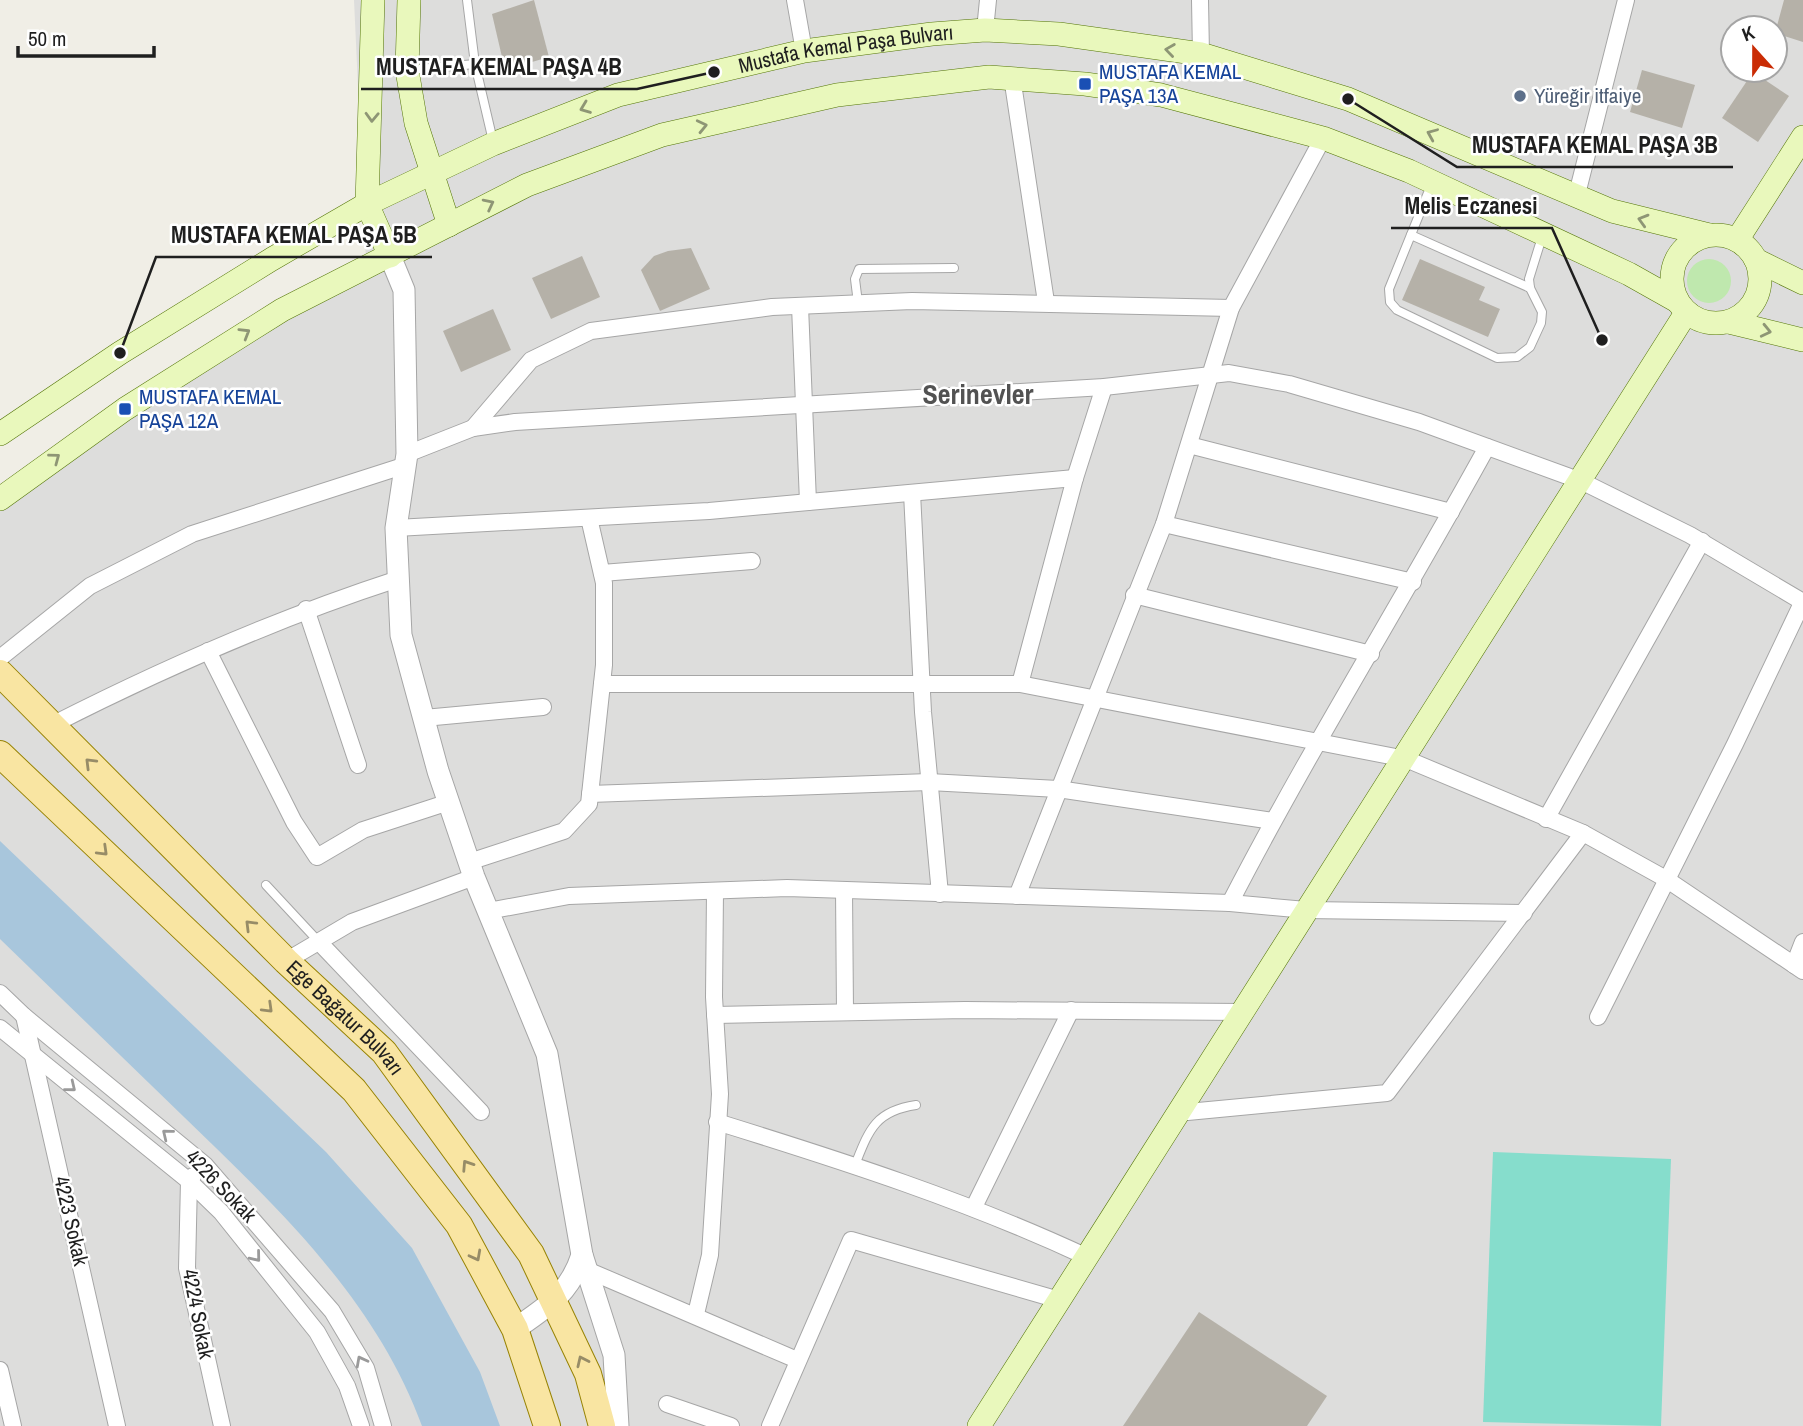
<svg xmlns="http://www.w3.org/2000/svg" width="1803" height="1426" font-family="'Archivo Narrow',sans-serif">
  <style>
    .residential { fill: #dddddc; fill-rule: evenodd }
    .grass { fill: #bfe8ae }
    .pitch { fill: #86ddcc }
    .water { fill: #a8c6dc }
    .building { fill: #b5b1a8 }
    .lines { fill: none; stroke-linecap: round; stroke-linejoin: round }
    .service-casing { stroke: #a6a6a6; stroke-width: 10 }
    .minor-casing { stroke: #a6a6a6; stroke-width: 18 }
    .tertiary-casing { stroke: #a6a6a6; stroke-width: 23 }
    .secondary-casing { stroke: #547508; stroke-width: 24 }
    .primary-casing { stroke: #978304; stroke-width: 28 }
    .service { stroke: #fff; stroke-width: 8 }
    .minor { stroke: #fff; stroke-width: 16 }
    .tertiary { stroke: #fff; stroke-width: 21 }
    .secondary { stroke: #e9f8bc; stroke-width: 23 }
    .primary { stroke: #f9e5a2; stroke-width: 26 }
    .oneway { stroke: #8e9675 }
    .oneway2 { stroke: #978c67 }
    .oneway3 { stroke: #9a9a9a }
    .transit-dot { fill: #1a4fb4; stroke: #fff; stroke-width: 2.5 }
    .service-dot { fill: #5c6f8a; stroke: #fff; stroke-width: 2.5 }
    .labels { text-anchor: middle; stroke-width: 5; stroke-linejoin: round; paint-order: stroke }
    .street-label { font-size: 21px; fill: #1f1f1f; stroke: #fff }
    .transit-label { font-size: 21px; fill: #164399; stroke: #fff; text-anchor: start }
    .service-label { font-size: 21px; fill: #4e5e75; stroke: #fff; text-anchor: start }
    .district-label { font-size: 28px; font-weight: bold; fill: #525252; stroke: #fff }
    .leader { fill: none; stroke: #1f1f1f; stroke-width: 2.5 }
    .callout-dot { fill: #1f1f1f; stroke: #fff; stroke-width: 2.5 }
    .callout-label { font-size: 23px; text-anchor: middle; font-weight: bold; fill: #1f1f1f; stroke: #fff; stroke-width: 5; stroke-linejoin: round; paint-order: stroke }
  </style>
  <rect width="100%" height="100%" fill="#f0eee6"/>
  <path class="residential" d="M354,0H1803V1426H0V505L366,261ZM1733,28H1775V70H1733Z"/>
  <circle class="grass" cx="1709" cy="281" r="22"/>
  <path class="pitch" d="M1493,1152L1671,1159L1661,1426L1483,1422Z"/>
  <path class="water" d="M0,841L326,1152L412,1248L480,1372L500,1426H422C376,1300 278,1208 184,1117C122,1057 61,998 0,939Z"/>
  <g class="building">
    <path d="M534,0L549,57L505,70L492,14Z"/>
    <path d="M1784,0H1803V42L1775,33Z"/>
    <path d="M1642,70L1695,85L1682,128L1630,112Z"/>
    <path d="M1753,72L1789,96L1758,142L1722,118Z"/>
    <path d="M691,248L710,289L660,311L641,270L654,256L668,251Z"/>
    <path d="M582,256L600,297L551,319L532,278Z"/>
    <path d="M1420,259L1485,287L1479,300L1500,309L1488,337L1402,300Z"/>
    <path d="M493,309L511,350L461,372L443,331Z"/>
    <path d="M1199,1312L1327,1396L1307,1426H1123Z"/>
  </g>
  <g class="lines">
    <g class="service-casing">
      <g id="service">
        <path d="M467,0L475,64L493,141"/>
        <path d="M409,70L475,64"/>
        <path d="M1432,183L1389,289L1390,302L1397,310L1497,358L1517,357L1530,347L1541,323L1542,312L1530,288L1529,279L1542,237"/>
        <path d="M1411,235L1530,288"/>
        <path d="M858,303L855,279L859,269L954,268"/>
        <path d="M266,885L319,942"/>
        <path d="M855,1165C869,1130 875,1111 916,1105"/>
      </g>
    </g>
    <g class="minor-casing">
      <g id="minor">
        <path d="M795,0L804,51"/>
        <path d="M1200,0L1201,54"/>
        <path d="M985,30L988,0"/>
        <path d="M1012,77L1046,302"/>
        <path d="M1577,194L1626,0"/>
        <path d="M800,306L808,502"/>
        <path d="M473,428L531,360L591,331L772,307L912,301L1231,308"/>
        <path d="M1189,445L1451,512"/>
        <path d="M407,454L473,428L515,422L1104,387L1229,373L1289,384L1419,422L1581,481L1690,535L1803,602"/>
        <path d="M912,493L923,712L940,894"/>
        <path d="M1164,524L1413,582"/>
        <path d="M396,528L709,511L1075,478"/>
        <path d="M602,573L752,561"/>
        <path d="M1134,595L1371,654"/>
        <path d="M306,609L358,765"/>
        <path d="M208,651L294,822L317,857L363,830L449,802"/>
        <path d="M0,658L90,586L192,534L406,465"/>
        <path d="M602,684H1020L1406,759L1583,833L1666,879L1803,971"/>
        <path d="M1020,684L1075,478L1104,387"/>
        <path d="M424,718L543,707"/>
        <path d="M52,725C164,668 278,618 398,579"/>
        <path d="M590,794L929,782L1058,789L1273,821"/>
        <path d="M1546,819L1702,541"/>
        <path d="M469,862L564,831L589,804L604,665V583L589,518"/>
        <path d="M844,890L845,1012"/>
        <path d="M1017,896L1164,524L1231,308L1323,138"/>
        <path d="M1230,903C1310,748 1403,600 1487,447"/>
        <path d="M488,911L569,896L787,888L1230,903L1306,910L1524,913"/>
        <path d="M319,942L481,1112"/>
        <path d="M286,961L352,922L474,877"/>
        <path d="M1794,965L1803,942"/>
        <path d="M0,993L24,1016L205,1165L332,1311L366,1368L383,1426"/>
        <path d="M715,1015L965,1010L1243,1012"/>
        <path d="M24,1016L117,1426"/>
        <path d="M1598,1017L1735,744L1803,601"/>
        <path d="M0,1028L189,1181L221,1212L317,1332L347,1386L361,1426"/>
        <path d="M1177,1113L1387,1093L1583,833"/>
        <path d="M717,1122C843,1161 967,1201 1087,1257"/>
        <path d="M193,1176L189,1181L187,1268L222,1426"/>
        <path d="M974,1207L1071,1010"/>
        <path d="M587,1270L797,1360"/>
        <path d="M696,1314L710,1255L720,1094L714,997L715,891"/>
        <path d="M0,1370L13,1426"/>
        <path d="M667,1404L731,1426"/>
        <path d="M770,1426L851,1240L1059,1300"/>
      </g>
    </g>
    <g class="tertiary-casing">
      <g id="tertiary">
        <path d="M390,256L404,290L407,454L396,528L401,635L438,771L474,877L547,1054L582,1255L614,1355L618,1426"/>
        <path d="M515,1329C547,1307 570,1293 582,1255"/>
      </g>
    </g>
    <g class="secondary-casing">
      <g id="secondary">
        <path d="M373,0L367,204L390,256"/>
        <path d="M409,0L407,70L416,123L449,225"/>
        <circle cx="1716" cy="279" r="44"/>
        <path d="M1737,240L1803,137"/>
        <path d="M1756,260L1803,283"/>
        <path d="M1729,322L1803,340"/>
        <path id="s1" d="M0,434L120,353L272,259L367,204L493,144L618,95L804,51L932,34L985,30L1059,34L1201,54L1348,99L1612,211L1709,235"/>
        <path d="M0,499L125,409L282,310L527,185L662,135L837,95L989,77L1085,84L1161,95L1323,138L1409,171L1629,274L1677,301"/>
        <path d="M979,1426C1215,1055 1453,685 1686,313"/>
      </g>
    </g>
    <g class="primary-casing">
      <g id="primary">
        <path id="s2" d="M0,673L286,961L384,1052L531,1254L588,1374L602,1426"/>
        <path d="M0,754L354,1090L459,1225L515,1329L547,1426"/>
      </g>
    </g>
    <use href="#service" class="service"/>
    <use href="#minor" class="minor"/>
    <use href="#tertiary" class="tertiary"/>
    <use href="#secondary" class="secondary"/>
    <use href="#primary" class="primary"/>
  </g>
  <defs><path id="oneway-chevron" d="M-2-3.5L2.5 0L-2 3.5" fill="none" stroke-width="1.6" stroke-linecap="round" stroke-linejoin="round" transform="scale(1.75)"/></defs>
  <g class="oneway">
    <use href="#oneway-chevron" transform="translate(1170 50) rotate(-172)"/>
    <use href="#oneway-chevron" transform="translate(585 108) rotate(159)"/>
    <use href="#oneway-chevron" transform="translate(372 117) rotate(92)"/>
    <use href="#oneway-chevron" transform="translate(702 126) rotate(-13)"/>
    <use href="#oneway-chevron" transform="translate(1432 134) rotate(-157)"/>
    <use href="#oneway-chevron" transform="translate(489 204) rotate(-27)"/>
    <use href="#oneway-chevron" transform="translate(1643 220) rotate(-164)"/>
    <use href="#oneway-chevron" transform="translate(1766 331) rotate(13)"/>
    <use href="#oneway-chevron" transform="translate(245 333) rotate(-31)"/>
    <use href="#oneway-chevron" transform="translate(55 458) rotate(-37)"/>
  </g>
  <g class="oneway2">
    <use href="#oneway-chevron" transform="translate(90 763) rotate(-135)"/>
    <use href="#oneway-chevron" transform="translate(103 851) rotate(44)"/>
    <use href="#oneway-chevron" transform="translate(250 925) rotate(-135)"/>
    <use href="#oneway-chevron" transform="translate(268 1008) rotate(44)"/>
    <use href="#oneway-chevron" transform="translate(467 1165) rotate(-123)"/>
    <use href="#oneway-chevron" transform="translate(476 1256) rotate(62)"/>
    <use href="#oneway-chevron" transform="translate(582 1361) rotate(-115)"/>
  </g>
  <g class="oneway3">
    <use href="#oneway-chevron" transform="translate(71 1087) rotate(39)"/>
    <use href="#oneway-chevron" transform="translate(167 1134) rotate(-141)"/>
    <use href="#oneway-chevron" transform="translate(256 1257) rotate(51)"/>
    <use href="#oneway-chevron" transform="translate(361 1361) rotate(-118)"/>
  </g>
  <g class="transit-dot">
    <rect x="1078" y="77" width="14" height="14" rx="3.5"/>
    <rect x="118" y="402" width="14" height="14" rx="3.5"/>
  </g>
  <circle class="service-dot" cx="1520" cy="96" r="7"/>
  <g class="labels">
    <g class="street-label">
      <text dy="7" stroke="none"><textPath href="#s1" startOffset="940">Mustafa Kemal Paşa Bulvarı</textPath></text>
      <text dy="7" stroke="none"><textPath href="#s2" startOffset="488">Ege Bağatur Bulvarı</textPath></text>
      <text transform="translate(221 1186) rotate(46)" y="7">4226 Sokak</text>
      <text transform="translate(71 1221) rotate(77)" y="7">4223 Sokak</text>
      <text transform="translate(198 1314) rotate(79)" y="7">4224 Sokak</text>
    </g>
    <g class="transit-label">
      <text x="1099" y="79">MUSTAFA KEMAL<tspan x="1099" dy="24">PAŞA 13A</tspan></text>
      <text x="139" y="404">MUSTAFA KEMAL<tspan x="139" dy="24">PAŞA 12A</tspan></text>
    </g>
    <g class="service-label">
      <text x="1534" y="103">Yüreğir itfaiye</text>
    </g>
    <g class="district-label">
      <text x="978" y="404">Serinevler</text>
    </g>
  </g>
  <path class="leader" d="M714 72L637 89H361M1348 99L1457 167H1733M1602 340L1552 228H1391M120 353L156 257H432"/>
  <g class="callout-dot">
    <circle cx="714" cy="72" r="7"/>
    <circle cx="1348" cy="99" r="7"/>
    <circle cx="1602" cy="340" r="7"/>
    <circle cx="120" cy="353" r="7"/>
  </g>
  <g class="callout-label">
    <text x="499" y="75">MUSTAFA KEMAL PAŞA 4B</text>
    <text x="1595" y="153">MUSTAFA KEMAL PAŞA 3B</text>
    <text x="1471" y="214">Melis Eczanesi</text>
    <text x="294" y="243">MUSTAFA KEMAL PAŞA 5B</text>
  </g>
  <g transform="translate(1754 49) rotate(339)"><circle r="33" fill="#ffffff" stroke="#a5a5a5" stroke-width="2"/>
  <path d="M0-5L12 26L0 18L-12 26Z" fill="#ca2c05"/>
  <text y="-10" font-size="19" font-weight="bold" text-anchor="middle" fill="#1f1f1f">K</text>
  </g>
  <path d="M18 46v10h136v-10" fill="none" stroke="#1f1f1f" stroke-width="3.5"/>
  <text x="28" y="46" font-size="21" fill="#1f1f1f" stroke="#ffffff" stroke-width="5" paint-order="stroke">50 m</text>
</svg>
